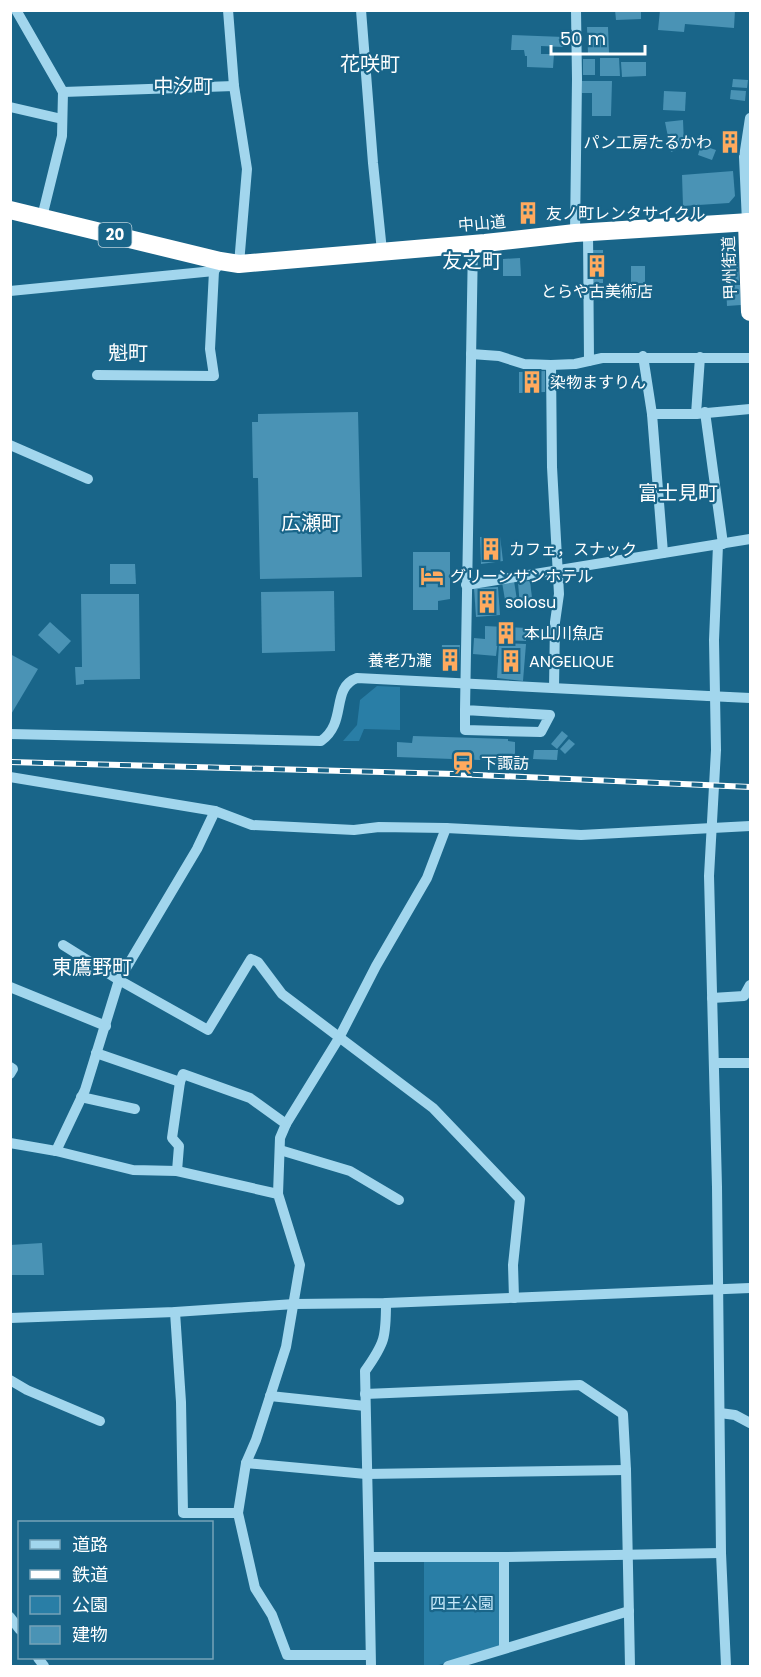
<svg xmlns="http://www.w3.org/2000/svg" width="761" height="1677" font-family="Poppins,'Noto Sans JP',sans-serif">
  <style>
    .green { fill: #297ea6 }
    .building { fill: #4a93b5 }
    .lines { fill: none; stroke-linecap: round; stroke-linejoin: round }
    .minor { stroke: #a2d6ed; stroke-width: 10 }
    .highway { stroke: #fff; stroke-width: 18 }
    .rail-casing { stroke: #fff; stroke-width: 6 }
    .rail { stroke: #196589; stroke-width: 4; stroke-dasharray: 11; stroke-linecap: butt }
    .minor-bridge { stroke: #a2d6ed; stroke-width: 10 }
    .labels { text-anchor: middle; stroke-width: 4.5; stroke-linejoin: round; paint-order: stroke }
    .shield { fill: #196589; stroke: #bad1dc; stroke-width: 1.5 }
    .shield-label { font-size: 15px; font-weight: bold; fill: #fff }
    .poi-label { font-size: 16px; fill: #fff; stroke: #196589; text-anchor: start }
    .street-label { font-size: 16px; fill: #fff; stroke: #196589 }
    .park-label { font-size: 16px; fill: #c8eafa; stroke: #196589 }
    .quarter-label { font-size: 20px; fill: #fff; stroke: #196589 }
  </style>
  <rect width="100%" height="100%" fill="#196589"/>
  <g class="green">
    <path d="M377,686L400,687V730L364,729L359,741H343L357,725L360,700Z"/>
    <path d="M424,1562H499L501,1565V1647L435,1666H424Z"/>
  </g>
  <g class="building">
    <path d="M615,10H641V19L616,20Z"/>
    <path d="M660,10H735L734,28L685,24L684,32L658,30Z"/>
    <path d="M587,27H608L609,53L588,54Z"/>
    <path d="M512,35L564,37L563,47L541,46V54H554L553,68L527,67V56H525L524,50H511Z"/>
    <path d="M600,58H619L620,76H600Z"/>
    <rect x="583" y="59" width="12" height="16"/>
    <path d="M621,62H646V76L622,77Z"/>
    <path d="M733,79L748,80L747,88L732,87Z"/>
    <path d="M582,81H612L611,116H592V93H582Z"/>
    <path d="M731,90L746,91L745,101L730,99Z"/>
    <path d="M664,91L686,92L685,111L663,110Z"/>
    <path d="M683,120L684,145L675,147L676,150L671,152L665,122Z"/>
    <path d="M723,133H737V151L722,150Z"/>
    <path d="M701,145L716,150L712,160L698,155Z"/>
    <path d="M733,171L735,196L729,203L683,206L682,175Z"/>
    <path d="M535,204L536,222H521V205Z"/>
    <path d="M725,244H729L736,251V259H725Z"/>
    <rect x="590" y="250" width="13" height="33"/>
    <path d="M520,258L521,276H503V259Z"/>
    <path d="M725,262H738L739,282H726Z"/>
    <rect x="631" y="266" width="14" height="21"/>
    <path d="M726,285H740L741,305L727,306Z"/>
    <path d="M545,371V392L519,393V372Z"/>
    <path d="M358,412L362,577L260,579L258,478H253L252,422H258V414Z"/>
    <path d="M500,536L503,561L481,564L480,537Z"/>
    <path d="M413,552H450V599L438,601V610H413Z"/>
    <path d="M110,564H135L136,584H110Z"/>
    <path d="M514,581L517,600H505L502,582Z"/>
    <path d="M530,581L533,606L520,608L518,582Z"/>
    <path d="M498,587L500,615L476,617L474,588Z"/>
    <path d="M334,591L335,651L262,653L261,592Z"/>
    <path d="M81,594H139L140,679L84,680V684L76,685L75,667H82Z"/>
    <path d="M50,622L71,641L59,654L38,635Z"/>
    <path d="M485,626L526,628V641L498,640L496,656L473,654L474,638L485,639Z"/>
    <path d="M499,643L526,644L523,681L497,678Z"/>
    <path d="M442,645H460L459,666H441Z"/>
    <path d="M10,654L38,669L10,716Z"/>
    <path d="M562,731L568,736L557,749L551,744Z"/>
    <path d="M413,736L508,739V741L515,742V759L508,758V761L397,757V742L412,743Z"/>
    <path d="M569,739L575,744L565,754L560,749Z"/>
    <path d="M534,750H558L557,760L533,759Z"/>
    <path d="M42,1243L44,1275H10V1245Z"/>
  </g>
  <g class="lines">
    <g class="minor">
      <path d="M16,10L63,92L62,136L42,217"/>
      <path d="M228,10L234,86L247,169L239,264"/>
      <path d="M361,10L373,163L382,251"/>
      <path d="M63,92L234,86"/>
      <path d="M10,107L62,119"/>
      <path d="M747,222L744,157L750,118"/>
      <path d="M588,232L589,361"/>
      <path d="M575,233L577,79L576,10"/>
      <path d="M10,291L214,271L217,267"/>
      <path d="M471,354L499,356L524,364L551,365L575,364L602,358H750"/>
      <path d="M643,356L652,414L663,553"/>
      <path d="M551,365L552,467L559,594L555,622L554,688"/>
      <path d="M97,375L214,376L210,349L214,271"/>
      <path d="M705,412L723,544"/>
      <path d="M652,414H696L750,409"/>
      <path d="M696,414L700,357"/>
      <path d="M10,445L88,479"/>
      <path d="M718,545L714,640L716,750L709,876L717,1187L721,1553L726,1666"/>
      <path d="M466,585L750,539"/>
      <path d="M729,697L750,698"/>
      <path d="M465,710V730L541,732L550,715L465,710L473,243"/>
      <path d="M10,734L321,741C348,722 330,688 357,678L708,696"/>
      <path d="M10,777L215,811L252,825L354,830L379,827L446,828L581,835L750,826"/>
      <path d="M63,945L119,980L208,1030L251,959L258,962L282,994L433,1108L520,1199L513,1265L514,1298"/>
      <path d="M10,987L106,1026"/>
      <path d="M712,998L744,996L750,985"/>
      <path d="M96,1053L180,1082L183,1074L250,1098L286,1124"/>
      <path d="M714,1063H750"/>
      <path d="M10,1067L13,1069L10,1074"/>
      <path d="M81,1097L135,1109"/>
      <path d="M10,1143L56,1151L133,1170L177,1171L278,1194L300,1265L286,1347L256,1440L246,1463L238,1513L255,1588L272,1615L287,1655H370"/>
      <path d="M280,1150L350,1171L399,1200"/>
      <path d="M56,1151L85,1090L119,980L197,849L215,811"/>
      <path d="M177,1171L179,1146L172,1138L180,1082"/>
      <path d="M278,1194L280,1138L286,1124L339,1038L376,966L427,878L446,828"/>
      <path d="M175,1312L181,1402L183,1513H238"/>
      <path d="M10,1318L175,1312L294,1304L386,1303L750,1288"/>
      <path d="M10,1380L27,1390L100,1421"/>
      <path d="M365,1394L580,1385L623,1414L626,1470L630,1666"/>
      <path d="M270,1396L365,1406"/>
      <path d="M720,1413L735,1415L750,1423"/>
      <path d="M246,1463L366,1474L626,1470"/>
      <path d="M369,1557L365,1371C385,1343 386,1337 386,1303"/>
      <path d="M10,1617L20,1630"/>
      <path d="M504,1648V1557"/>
      <path d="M38,1658L44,1666"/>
      <path d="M371,1666L369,1557H504L721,1553"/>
      <path d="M448,1666L629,1611"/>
    </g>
    <g class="highway">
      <path d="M10,210L220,261L239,264L485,243L575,233L750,222"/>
      <path d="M747,222L750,312"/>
    </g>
    <g class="rail-casing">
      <path id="rail" d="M10,762L454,774L750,787"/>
    </g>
    <use href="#rail" class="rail"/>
    <path class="minor-bridge" d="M708,696L729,697"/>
  </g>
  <defs>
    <g id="building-bare" transform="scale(1.8)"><path d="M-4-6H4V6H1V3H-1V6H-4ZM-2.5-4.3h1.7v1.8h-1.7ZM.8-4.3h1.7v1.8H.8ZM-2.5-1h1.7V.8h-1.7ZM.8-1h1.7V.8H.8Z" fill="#ffaa5e" stroke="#196589" stroke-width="2.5" paint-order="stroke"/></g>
    <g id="hotel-bare" transform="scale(1.8)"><path d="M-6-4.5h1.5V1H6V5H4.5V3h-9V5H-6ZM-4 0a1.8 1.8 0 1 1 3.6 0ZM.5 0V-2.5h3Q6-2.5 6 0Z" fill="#ffaa5e" stroke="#196589" stroke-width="2.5" paint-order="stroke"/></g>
    <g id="station-bare" transform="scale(1.8)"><path d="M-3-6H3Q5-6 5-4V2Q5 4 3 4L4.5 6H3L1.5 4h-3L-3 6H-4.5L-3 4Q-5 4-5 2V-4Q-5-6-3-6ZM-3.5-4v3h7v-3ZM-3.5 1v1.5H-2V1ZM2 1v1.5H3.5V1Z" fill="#ffaa5e" stroke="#196589" stroke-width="2.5" paint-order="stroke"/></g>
  </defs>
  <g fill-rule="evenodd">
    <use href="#building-bare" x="730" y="142"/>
    <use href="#building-bare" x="528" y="213"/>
    <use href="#building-bare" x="597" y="266"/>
    <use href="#building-bare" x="532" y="382"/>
    <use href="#building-bare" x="491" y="549"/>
    <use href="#hotel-bare" x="432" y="576"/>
    <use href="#building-bare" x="487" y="602"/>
    <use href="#building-bare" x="506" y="633"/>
    <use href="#building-bare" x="450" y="660"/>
    <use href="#building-bare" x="511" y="661"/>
    <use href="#station-bare" x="463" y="763"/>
  </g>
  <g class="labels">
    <rect class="shield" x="98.5" y="223" width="33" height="24" rx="4.5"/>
    <g class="shield-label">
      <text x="115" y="240">20</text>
    </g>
    <g class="poi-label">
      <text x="712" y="148" text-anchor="end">パン工房たるかわ</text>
      <text x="546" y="219">友ノ町レンタサイクル</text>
      <text x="597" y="297" text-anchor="middle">とらや古美術店</text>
      <text x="550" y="388">染物ますりん</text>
      <text x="509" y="555">カフェ，スナック</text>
      <text x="450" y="582">グリーンサンホテル</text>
      <text x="505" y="608">solosu</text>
      <text x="524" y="639">本山川魚店</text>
      <text x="432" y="666" text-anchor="end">養老乃瀧</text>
      <text x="529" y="667">ANGELIQUE</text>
      <text x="481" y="769">下諏訪</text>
    </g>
    <g class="street-label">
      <text transform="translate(482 223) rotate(-5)" y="6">中山道</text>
      <text transform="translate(729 268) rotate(-92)" y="6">甲州街道</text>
    </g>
    <g class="park-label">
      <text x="462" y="1609">四王公園</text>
    </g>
    <g class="quarter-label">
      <text x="370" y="71">花咲町</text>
      <text x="183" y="93">中汐町</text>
      <text x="472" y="268">友之町</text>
      <text x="128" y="360">魁町</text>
      <text x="678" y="500">富士見町</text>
      <text x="311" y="530">広瀬町</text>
      <text x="92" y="974">東鷹野町</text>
    </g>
  </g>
  <rect width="761" height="1677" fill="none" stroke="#ffffff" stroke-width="24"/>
  <rect x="18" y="1521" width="195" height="138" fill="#196589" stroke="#75a3b8" stroke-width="1.5"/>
  <rect x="30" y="1540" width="30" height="9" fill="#a2d6ed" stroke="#75a3b8" stroke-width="1.5"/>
  <text x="72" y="1551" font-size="18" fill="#ffffff">道路</text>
  <rect x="30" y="1570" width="30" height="9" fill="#ffffff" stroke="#75a3b8" stroke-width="1.5"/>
  <text x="72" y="1581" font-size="18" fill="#ffffff">鉄道</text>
  <rect x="30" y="1596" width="30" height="18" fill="#297ea6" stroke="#75a3b8" stroke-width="1.5"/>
  <text x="72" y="1611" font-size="18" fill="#ffffff">公園</text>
  <rect x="30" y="1626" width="30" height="18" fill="#4a93b5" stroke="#75a3b8" stroke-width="1.5"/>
  <text x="72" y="1641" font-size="18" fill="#ffffff">建物</text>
  <path d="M551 45v9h94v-9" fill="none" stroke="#ffffff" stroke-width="3"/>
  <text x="560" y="45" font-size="18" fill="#ffffff" stroke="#196589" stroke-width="4.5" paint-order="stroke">50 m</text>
</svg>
